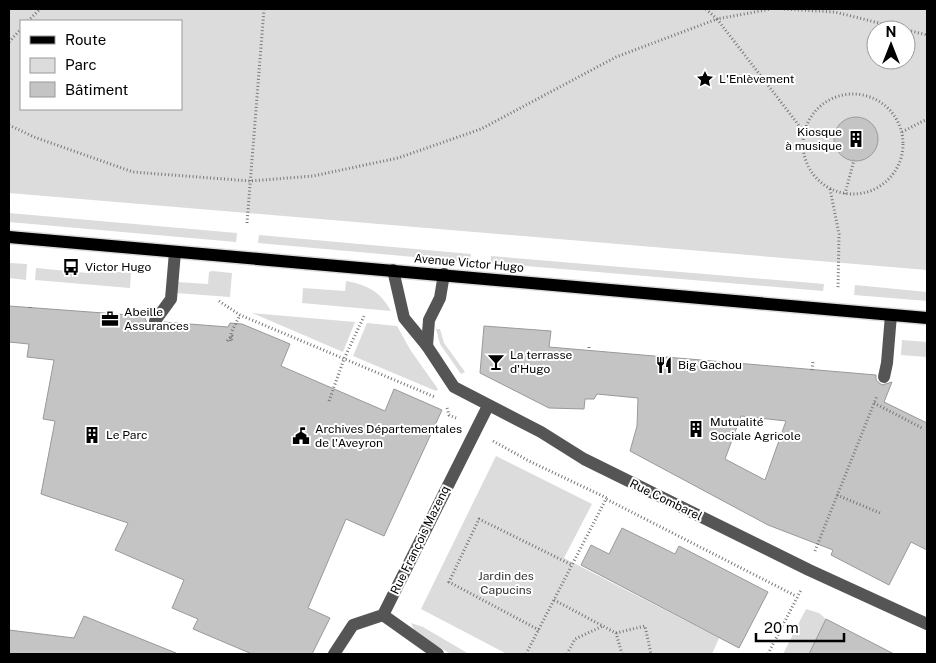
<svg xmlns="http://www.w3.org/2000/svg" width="936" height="663" font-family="'Public Sans',sans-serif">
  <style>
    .green { fill: #dcdcdc; fill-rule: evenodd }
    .building { fill: #c4c4c4; stroke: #999; fill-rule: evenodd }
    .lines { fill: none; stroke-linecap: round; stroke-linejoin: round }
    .major-casing { stroke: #dbdbdb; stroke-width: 15 }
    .path { stroke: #777; stroke-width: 3; stroke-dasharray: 1 2.5; stroke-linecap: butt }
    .minor { stroke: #555; stroke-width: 12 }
    .major { stroke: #000; stroke-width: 12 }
    .labels { text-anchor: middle; stroke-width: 4; stroke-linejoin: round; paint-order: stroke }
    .poi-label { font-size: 12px; fill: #000; stroke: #fff; text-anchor: start }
    .street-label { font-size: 12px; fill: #000; stroke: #fff }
    .park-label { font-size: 12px; fill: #333; stroke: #fff }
  </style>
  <rect width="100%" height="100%" fill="#fff"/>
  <g class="green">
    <path d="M9,9H927V270L9,193ZM21,21H181V109H21ZM876,30H906V60H876Z"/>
    <path d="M9,213L237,233L236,242L9,222Z"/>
    <path d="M259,235L471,254L470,262L258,243Z"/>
    <path d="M491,256L824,284L823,291L491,263Z"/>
    <path d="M9,263L27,264L26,280L9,278Z"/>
    <path d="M36,268L88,273V269L131,273L130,288L35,280Z"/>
    <path d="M212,271L232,273L230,297L176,293L177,282L208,284L209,272Z"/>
    <path d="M346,281C367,285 380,291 391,311L302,303L303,288L345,291Z"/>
    <path d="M855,285L927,292V301L854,295Z"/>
    <path d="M252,313L355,322L343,352Z"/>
    <path d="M367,323L397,326L411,351L438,389L436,391L353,356Z"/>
    <path d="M436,329H440L444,343L465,372L461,374L440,344Z"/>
    <path d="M902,340L927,342V357L901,355Z"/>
    <path d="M496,456L592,504L564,558L719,638L712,654H507L421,609Z"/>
    <path d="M806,609L819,613L826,619L809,654H783Z"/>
    <path d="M411,623L423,627L469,654H451L416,634Z"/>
  </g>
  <g class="building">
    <circle cx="856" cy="139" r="22"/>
    <path d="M9,306L144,316L148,325L155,329L164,322L228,327L230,323L242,324L290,344L281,366L385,411L394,389L442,410L384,536L346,519L308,608L330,618L312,654H252L193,629L198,619L172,608L184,580L115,550L128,523L41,494L55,421L43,419L54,360L27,357L29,344L9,342Z"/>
    <path d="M484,326L551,331L549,347L876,375V380L882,385L892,382L884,402L927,423V550L911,542L889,585L831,555L833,550L768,525L630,451L637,426L638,398L597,394L594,399H585L584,409L549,408L480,373ZM741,416L786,421L765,480L725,459Z"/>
    <path d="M622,528L675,554L679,546L768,592L739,648L581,565L591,545L609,554Z"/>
    <path d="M84,616L176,653L175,654H9V630L74,638Z"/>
    <path d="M826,619L894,654H809Z"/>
  </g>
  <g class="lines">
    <g class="major-casing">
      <path id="major" d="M9,237L927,318"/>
    </g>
    <g class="path">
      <path d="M706,9L717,19L771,9"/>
      <path d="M784,9L835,12L927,35"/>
      <path d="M28,21L40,9"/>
      <path d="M9,42L21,29"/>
      <circle cx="853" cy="144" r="50"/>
      <path d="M9,125L34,137L133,172L250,181L313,176L398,158L481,129L616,57L717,19L804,132"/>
      <path d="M902,132L927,119"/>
      <path d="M830,189L839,234L838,289"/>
      <path d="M845,194L854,160"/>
      <path d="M247,223L264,9"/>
      <path d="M219,301L240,315L435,397"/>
      <path d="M30,307V308"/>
      <path d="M227,341L232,336L233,337L231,341"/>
      <path d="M230,341L231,333L240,315"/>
      <path d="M589,347V349"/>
      <path d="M812,370L813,361"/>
      <path d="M329,401L344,359L365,314"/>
      <path d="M874,403L922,428"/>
      <path d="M447,408L449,415L456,418"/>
      <path d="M493,441L529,461L607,498"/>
      <path d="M837,495L880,513"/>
      <path d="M815,551L877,396"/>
      <path d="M554,600L616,633L622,654"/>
      <path d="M539,630L449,582L479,519L572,565"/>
      <path d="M616,633L645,626L651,654"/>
      <path d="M526,654L606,499L796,596"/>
      <path d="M567,654L575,639L603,626"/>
      <path d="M768,654L801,590"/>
    </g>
    <g class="minor">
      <path d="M393,270L404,318L427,346L454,387L541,432L584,459L809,570L927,624"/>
      <path d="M155,321L171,299L175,252"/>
      <path d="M427,346L429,320L440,298L444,274"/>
      <path d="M884,377L887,363L891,315"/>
      <path d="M383,615L438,654"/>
      <path d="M334,654L353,625L383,615L488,406"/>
    </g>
    <use href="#major" class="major"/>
  </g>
  <defs>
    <g id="sight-bare" transform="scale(1.35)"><path d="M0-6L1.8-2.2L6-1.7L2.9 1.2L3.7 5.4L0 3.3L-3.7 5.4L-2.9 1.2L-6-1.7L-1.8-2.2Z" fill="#000" stroke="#fff" stroke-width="2.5" paint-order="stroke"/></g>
    <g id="building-bare" transform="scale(1.35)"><path d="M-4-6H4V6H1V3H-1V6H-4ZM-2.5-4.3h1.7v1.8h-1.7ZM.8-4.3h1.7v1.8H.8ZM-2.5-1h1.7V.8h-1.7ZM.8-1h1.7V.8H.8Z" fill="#000" stroke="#fff" stroke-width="2.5" paint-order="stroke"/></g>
    <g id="bus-bare" transform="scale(1.35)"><path d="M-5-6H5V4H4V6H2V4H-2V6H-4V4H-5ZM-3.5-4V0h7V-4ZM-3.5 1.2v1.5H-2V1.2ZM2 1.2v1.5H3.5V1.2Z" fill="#000" stroke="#fff" stroke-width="2.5" paint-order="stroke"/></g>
    <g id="office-bare" transform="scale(1.35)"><path d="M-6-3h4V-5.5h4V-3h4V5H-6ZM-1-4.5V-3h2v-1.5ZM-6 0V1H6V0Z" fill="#000" stroke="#fff" stroke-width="2.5" paint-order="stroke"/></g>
    <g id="bar-bare" transform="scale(1.35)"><path d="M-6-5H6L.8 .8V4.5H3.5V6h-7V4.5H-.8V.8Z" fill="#000" stroke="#fff" stroke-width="2.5" paint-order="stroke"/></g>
    <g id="restaurant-bare" transform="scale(1.35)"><path d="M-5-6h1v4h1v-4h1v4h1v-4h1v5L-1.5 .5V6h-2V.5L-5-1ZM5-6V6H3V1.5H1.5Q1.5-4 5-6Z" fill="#000" stroke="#fff" stroke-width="2.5" paint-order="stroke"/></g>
    <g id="civic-bare" transform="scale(1.35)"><path d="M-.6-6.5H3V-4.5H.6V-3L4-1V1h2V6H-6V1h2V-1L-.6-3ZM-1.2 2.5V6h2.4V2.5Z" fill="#000" stroke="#fff" stroke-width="2.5" paint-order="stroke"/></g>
  </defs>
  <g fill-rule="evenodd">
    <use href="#sight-bare" x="705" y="79"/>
    <use href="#building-bare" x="856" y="139"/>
    <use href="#bus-bare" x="71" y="267"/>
    <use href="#office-bare" x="110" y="319"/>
    <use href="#bar-bare" x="496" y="362"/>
    <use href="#restaurant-bare" x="664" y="365"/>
    <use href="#building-bare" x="696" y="429"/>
    <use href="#building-bare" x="92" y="435"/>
    <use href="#civic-bare" x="301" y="436"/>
  </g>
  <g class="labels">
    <g class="poi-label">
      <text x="719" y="83">L'Enlèvement</text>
      <text x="842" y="136" text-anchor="end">Kiosque<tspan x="842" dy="14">à musique</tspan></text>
      <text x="85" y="271">Victor Hugo</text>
      <text x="124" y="316">Abeille<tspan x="124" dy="14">Assurances</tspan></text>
      <text x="510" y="359">La terrasse<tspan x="510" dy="14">d'Hugo</tspan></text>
      <text x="678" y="369">Big Gachou</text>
      <text x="710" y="426">Mutualité<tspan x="710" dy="14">Sociale Agricole</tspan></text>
      <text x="315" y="433">Archives Départementales<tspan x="315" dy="14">de l'Aveyron</tspan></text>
      <text x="106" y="439">Le Parc</text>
    </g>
    <g class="street-label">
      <text transform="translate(469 263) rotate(5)" y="4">Avenue Victor Hugo</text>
      <text transform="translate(666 500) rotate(26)" y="4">Rue Combarel</text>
      <text transform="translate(420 540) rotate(-64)" y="4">Rue François Mazenq</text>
    </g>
    <g class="park-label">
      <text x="506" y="580">Jardin des<tspan x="506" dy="14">Capucins</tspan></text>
    </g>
  </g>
  <rect width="936" height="663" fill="none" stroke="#000000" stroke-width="20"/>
  <rect x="20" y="20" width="162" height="90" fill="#ffffff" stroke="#999999"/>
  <rect x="30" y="36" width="25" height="8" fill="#000000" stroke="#999999"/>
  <text x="65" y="45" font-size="15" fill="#000000">Route</text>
  <rect x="30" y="58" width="25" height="15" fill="#dcdcdc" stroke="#999999"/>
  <text x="65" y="70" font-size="15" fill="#000000">Parc</text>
  <rect x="30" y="82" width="25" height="15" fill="#c4c4c4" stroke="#999999"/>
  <text x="65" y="95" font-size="15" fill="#000000">Bâtiment</text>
  <g transform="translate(891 45)"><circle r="24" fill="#ffffff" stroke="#999999"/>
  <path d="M0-4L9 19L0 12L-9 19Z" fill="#000000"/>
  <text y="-8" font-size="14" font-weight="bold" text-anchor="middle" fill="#000000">N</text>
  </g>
  <path d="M756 633v8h88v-8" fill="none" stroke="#000000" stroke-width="2.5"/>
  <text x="764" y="633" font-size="15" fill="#000000" stroke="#ffffff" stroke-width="4" paint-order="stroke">20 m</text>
</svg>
